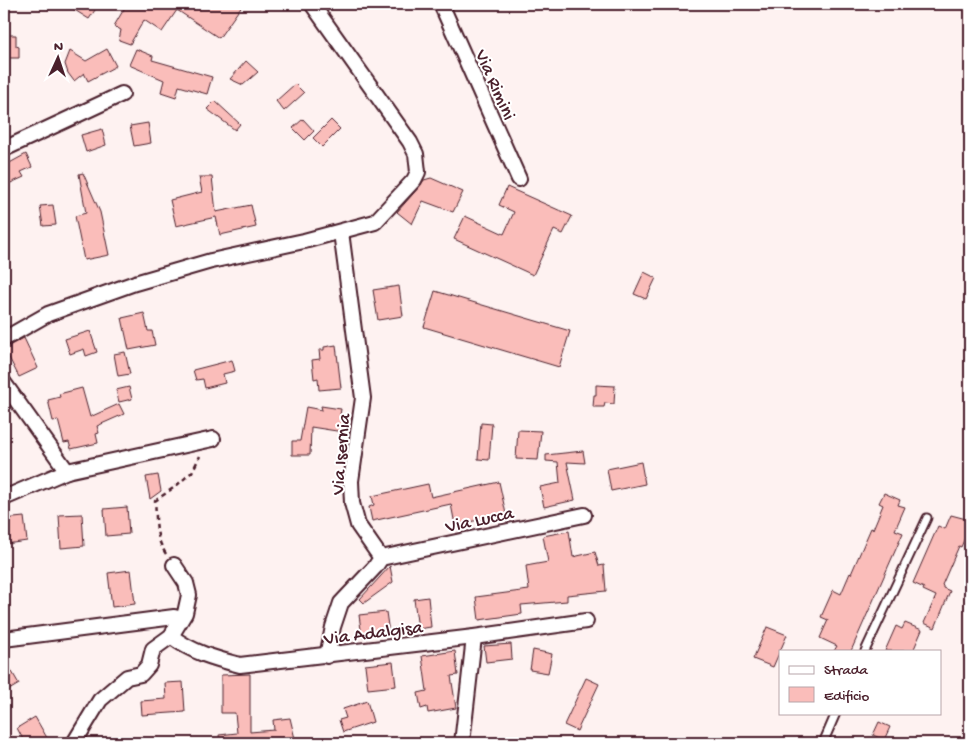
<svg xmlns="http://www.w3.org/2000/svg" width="974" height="747" font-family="'Gochi Hand',sans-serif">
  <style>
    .building { fill: #fabdba; stroke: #4a1f2b }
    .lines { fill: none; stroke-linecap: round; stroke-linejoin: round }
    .service-casing { stroke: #4a1f2b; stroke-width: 11 }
    .minor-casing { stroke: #4a1f2b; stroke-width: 18 }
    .path { stroke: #4a1f2b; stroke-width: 2.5; stroke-dasharray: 5 4; stroke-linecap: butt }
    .service { stroke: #fff; stroke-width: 7 }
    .minor { stroke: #fff; stroke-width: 14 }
    .labels { text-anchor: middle; stroke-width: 4; stroke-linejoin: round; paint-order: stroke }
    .street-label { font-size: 19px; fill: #4a1f2b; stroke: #fff }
  </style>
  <rect width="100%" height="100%" fill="#fef2f1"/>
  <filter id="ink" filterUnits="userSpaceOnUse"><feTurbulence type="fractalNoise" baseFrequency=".02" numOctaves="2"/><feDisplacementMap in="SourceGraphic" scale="10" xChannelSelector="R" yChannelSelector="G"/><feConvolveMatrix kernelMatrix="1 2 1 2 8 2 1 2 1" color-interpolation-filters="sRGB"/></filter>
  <g filter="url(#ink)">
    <g class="building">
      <path d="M65,4H99L89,19Z"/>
      <path d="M127,4H243L219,38L177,10L162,32L144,20L130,44L119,40L121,30L114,26Z"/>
      <path d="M4,35H16V46L19,47V58H4Z"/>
      <path d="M107,49L116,66L88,81L84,73L74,81L68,73L65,64L70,51L86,61Z"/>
      <path d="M136,49L153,56L152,60L212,77L207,94L179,86L176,97L161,92L164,80L129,65Z"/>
      <path d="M246,61L258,72L243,85L230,79Z"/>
      <path d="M295,84L304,93L284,111L276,101Z"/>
      <path d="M215,101L240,124L235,130L207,109Z"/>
      <path d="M303,119L314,131L305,140L293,128Z"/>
      <path d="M331,120L340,129L322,147L313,138Z"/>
      <path d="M148,123L151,143L134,146L130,126Z"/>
      <path d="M102,129L106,145L86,152L81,135Z"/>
      <path d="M26,154L32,167L21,172L24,177L4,186V166Z"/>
      <path d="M83,173L100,212L109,255L84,260L75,216L86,213L79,174Z"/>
      <path d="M199,177H212L216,212L251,205L256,227L220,235L216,217L176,226L170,200L202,192Z"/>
      <path d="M431,178L463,192L453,212L423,201L412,224L397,212L420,186L424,180Z"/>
      <path d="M507,187L572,216L563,234L554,230L533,275L454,239L465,216L504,234L514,212L499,205Z"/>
      <path d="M53,205L56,225L43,226L40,206Z"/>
      <path d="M644,272L656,278L646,299L634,294Z"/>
      <path d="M399,286L403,316L378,320L373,290Z"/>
      <path d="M435,291L570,331L559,367L424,327Z"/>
      <path d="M144,313L148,331H152L155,345L129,350L122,318Z"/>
      <path d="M90,331L97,352L86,356L84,349L70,354L65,339Z"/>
      <path d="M24,338L38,368L19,377L4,348Z"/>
      <path d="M336,345L341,388L319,390L318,378L314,379L312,360L320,359L319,350H324V347Z"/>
      <path d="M125,352L130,374L118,376L114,354Z"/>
      <path d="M232,360L235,371L223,374L225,383L205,388L203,379L196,380L193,370Z"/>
      <path d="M596,385L615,386L614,404L605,403L604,407H593L594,395H596Z"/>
      <path d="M129,387L132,399L119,402L116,390Z"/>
      <path d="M82,388L90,417L119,404L124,414L97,426L99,433L96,434L98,443L71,449L69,442L64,443L58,420L53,421L48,400L60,397L59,394Z"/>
      <path d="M321,406L341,409L340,415L346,417L343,432L311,427L310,455H292V441H300L306,407L322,410Z"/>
      <path d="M481,423L492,424L489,460L478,459Z"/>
      <path d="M518,430L541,431L538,460L516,459Z"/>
      <path d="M583,451L585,463L567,462L575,500L544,507L540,487L560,483L558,462L546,461V455Z"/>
      <path d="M641,462L645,484L611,491L607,469Z"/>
      <path d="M158,475L161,491L150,499L146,477Z"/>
      <path d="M499,482L506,514L455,525L451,504L372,521L369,507L374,505L372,496L428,484L431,497Z"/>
      <path d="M884,493L900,500L898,505L905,507L895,530L903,533L851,651H834L837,646L820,638L828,620L821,617L833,590L841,594L850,573L851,574L871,528L873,529L883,505L879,503Z"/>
      <path d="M127,507L129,534L106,536L104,509Z"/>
      <path d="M82,514L84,546L61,548L59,515Z"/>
      <path d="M951,515L970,520V526L961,547L959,546L942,585L943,586V588L950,591L935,628L924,623L936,596L923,590L924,588L913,583L938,526L945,529Z"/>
      <path d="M24,517L27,541L6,544L4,519Z"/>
      <path d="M569,531L573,557L595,552L599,566L604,565L606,591L567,595V601L521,605L522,614L479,620L476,597L529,590L526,566L548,562L543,536Z"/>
      <path d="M390,566L393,582L364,603L360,599Z"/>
      <path d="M131,570L135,604L112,607L108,573Z"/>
      <path d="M428,597L431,627L418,629L414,599Z"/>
      <path d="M386,612L389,633L362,637L359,615Z"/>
      <path d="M905,623L922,630L913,651H885L896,626L902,629Z"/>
      <path d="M767,627L787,635L773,667L753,659Z"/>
      <path d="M511,644L512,659L486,662L484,646Z"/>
      <path d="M533,650L552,654L548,673L530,670Z"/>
      <path d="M455,651L458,675L451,676L456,708L428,713L427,707L421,709L418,693L427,691L422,656Z"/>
      <path d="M4,658L19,684L4,693Z"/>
      <path d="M393,662L396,686L368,689L365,665Z"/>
      <path d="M250,674V732L274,730L273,720L290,718L296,743H220L219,735L237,733L235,713H221V675Z"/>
      <path d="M586,678L599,684L577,731L564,725Z"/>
      <path d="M183,682L185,712L142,715L141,701L166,699L165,683Z"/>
      <path d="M367,701L373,722L343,732L339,720L346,718L343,709Z"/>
      <path d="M35,717L50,743H25L17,728Z"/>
      <path d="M879,722L890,727L884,740L873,735Z"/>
    </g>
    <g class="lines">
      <g class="service-casing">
        <g id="service">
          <path d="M865,651L927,518"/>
          <path d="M823,743L836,713"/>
        </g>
      </g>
      <g class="minor-casing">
        <g id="minor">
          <path d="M441,4L519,179"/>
          <path d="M4,149L122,94"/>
          <path d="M4,339L48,314L135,283L211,261L304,241L375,222L414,180L418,172L416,154L410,142L312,4"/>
          <path d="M4,383L67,471L213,439"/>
          <path d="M4,498L67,471"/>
          <path d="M381,558L584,515"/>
          <path d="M171,636C191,652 216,659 240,665L474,637L586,621"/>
          <path d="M4,639L174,617L181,619"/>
          <path d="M327,656L333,627L341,603L375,567L381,558L358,525L352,503L351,481L363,398L341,232"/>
          <path d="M74,743L100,700L127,677L141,674L149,665L153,649L171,636L185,613L189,595L186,583L174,565"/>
          <path d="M462,743L474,637"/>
        </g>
      </g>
      <path class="path" d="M166,554C154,536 157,521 155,501L176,486L192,472L200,456"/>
      <use href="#service" class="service"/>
      <use href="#minor" class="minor"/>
    </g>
  </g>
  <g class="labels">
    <g class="street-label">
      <text transform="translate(497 84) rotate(66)" y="7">Via Rimini</text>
      <text transform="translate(339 454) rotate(-85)" y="7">Via Isernia</text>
      <text transform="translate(479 518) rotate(-12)" y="7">Via Lucca</text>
      <text transform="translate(373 631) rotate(-7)" y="7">Via Adalgisa</text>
    </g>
  </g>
  <rect width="974" height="747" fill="none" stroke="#fff" stroke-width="20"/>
  <rect x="10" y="10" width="954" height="727" fill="none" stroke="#4a1f2b" stroke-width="2" filter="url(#ink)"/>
  <rect x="779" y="650" width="162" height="65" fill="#ffffff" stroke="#b7a5aa"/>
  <rect x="789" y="666" width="25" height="8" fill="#ffffff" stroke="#b7a5aa"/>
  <text x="824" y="674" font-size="15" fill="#4a1f2b">Strada</text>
  <rect x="789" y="687" width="25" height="15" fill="#fabdba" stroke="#b7a5aa"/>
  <text x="824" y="700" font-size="15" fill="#4a1f2b">Edificio</text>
  <g transform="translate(58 58) rotate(3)" stroke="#ffffff" stroke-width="4" paint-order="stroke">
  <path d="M0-4L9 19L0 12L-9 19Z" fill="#4a1f2b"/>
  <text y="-8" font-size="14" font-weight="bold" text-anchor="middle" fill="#4a1f2b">N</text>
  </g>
</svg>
